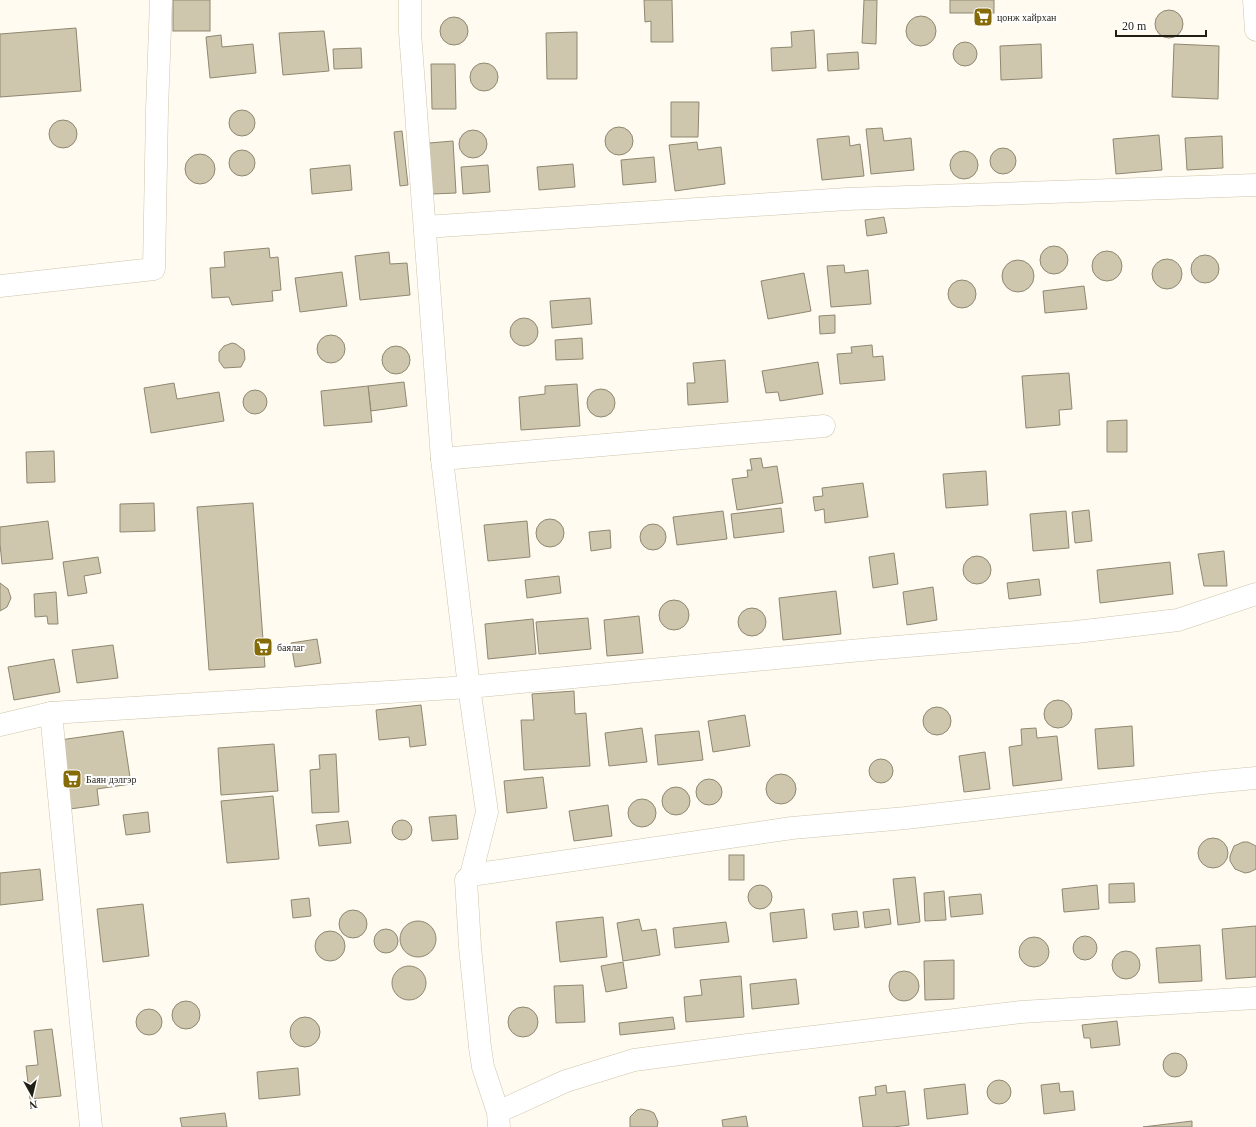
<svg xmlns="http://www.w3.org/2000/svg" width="1256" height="1127" font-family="'Times New Roman',serif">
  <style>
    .building { fill: #cec6ad; stroke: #8f8770 }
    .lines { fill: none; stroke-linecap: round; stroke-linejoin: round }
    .street-casing { stroke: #cdc5ab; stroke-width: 23 }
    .street { stroke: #fff; stroke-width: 22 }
    .labels { text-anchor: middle; stroke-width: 4; stroke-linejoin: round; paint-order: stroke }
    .poi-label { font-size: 10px; fill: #211e15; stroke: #fff; text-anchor: start }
  </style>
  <rect width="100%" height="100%" fill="#fffbf1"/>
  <g class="building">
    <rect x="173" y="0" width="37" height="31"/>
    <path d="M644,0H672L673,42H651V21L645,22Z"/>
    <path d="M864,0H877L876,44L862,43Z"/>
    <rect x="950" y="0" width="44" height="13"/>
    <circle cx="1169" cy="24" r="14"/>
    <circle cx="921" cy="31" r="15"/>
    <circle cx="454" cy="31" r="14"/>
    <path d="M76,28L81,91L0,97V34Z"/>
    <path d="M814,30L816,68L772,71L771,48L792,47L791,32Z"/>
    <path d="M324,31L329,71L283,75L279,33Z"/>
    <path d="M577,32V79H547L546,33Z"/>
    <path d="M221,35L222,47L253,44L256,73L210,78L206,37Z"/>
    <circle cx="965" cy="54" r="12"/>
    <path d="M1041,44L1042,78L1001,80L1000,46Z"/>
    <path d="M1174,44L1219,46L1218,99L1172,97Z"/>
    <path d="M361,48L362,68L334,69L333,49Z"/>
    <path d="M858,52L859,69L828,71L827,54Z"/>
    <circle cx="484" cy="77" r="14"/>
    <path d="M431,64H455L456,109H432Z"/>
    <path d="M671,102H699L698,137H671Z"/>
    <circle cx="242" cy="123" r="13"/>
    <circle cx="63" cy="134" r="14"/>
    <circle cx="619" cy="141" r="14"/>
    <path d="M882,128L884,141L911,138L914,170L871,174L866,129Z"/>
    <circle cx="473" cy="144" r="14"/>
    <path d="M402,131L408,185L400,186L394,132Z"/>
    <path d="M1159,135L1162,170L1116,174L1113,139Z"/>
    <path d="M849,136L850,146L860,144L864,176L822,180L817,139Z"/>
    <path d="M1222,136L1223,168L1187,170L1185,138Z"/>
    <path d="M453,141L456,193L432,194L429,143Z"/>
    <path d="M697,142L698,150L721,147L725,184L675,191L669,145Z"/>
    <circle cx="1003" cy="161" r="13"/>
    <circle cx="242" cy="163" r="13"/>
    <circle cx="964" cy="165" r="14"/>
    <circle cx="200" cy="169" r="15"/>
    <path d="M654,157L656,182L623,185L621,160Z"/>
    <path d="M573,164L575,187L539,190L537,167Z"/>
    <path d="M350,165L352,190L312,194L310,169Z"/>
    <path d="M488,165L490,192L463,194L461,167Z"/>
    <path d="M884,217L887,233L867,236L865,220Z"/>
    <circle cx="1054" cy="260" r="14"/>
    <path d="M269,248L270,258L278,257L281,290L272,291L273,301L232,305L229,297L212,298L210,268L225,267L224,252Z"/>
    <circle cx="1107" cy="266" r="15"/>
    <path d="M389,252L390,264L407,263L410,295L360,300L355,256Z"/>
    <circle cx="1205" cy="269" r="14"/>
    <circle cx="1167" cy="274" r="15"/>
    <circle cx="1018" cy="276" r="16"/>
    <path d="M844,265L845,273L868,270L871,304L831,307L827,266Z"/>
    <path d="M342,272L347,306L300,312L295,278Z"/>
    <path d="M804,273L811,311L768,319L761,281Z"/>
    <circle cx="962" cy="294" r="14"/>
    <path d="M1084,286L1087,309L1045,313L1043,291Z"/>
    <path d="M590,298L592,324L552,328L550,301Z"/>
    <path d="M835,315V333L820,334L819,316Z"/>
    <circle cx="524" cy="332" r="14"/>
    <circle cx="331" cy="349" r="14"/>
    <path d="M582,338L583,359L556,360L555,340Z"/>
    <path d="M232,343L236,344L244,350L245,359L241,367L224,368L219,361V352L224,346Z"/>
    <path d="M872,345L873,357L883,356L885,380L840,384L837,354L852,353L851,347Z"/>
    <circle cx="396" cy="360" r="14"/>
    <path d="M725,360L728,402L688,405L687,383H695L693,363Z"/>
    <path d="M818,362L823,394L780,401L778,392L766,393L762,371Z"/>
    <path d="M1069,373L1072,409L1059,410L1060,425L1026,428L1022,376Z"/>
    <path d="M404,382L407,406L371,411L368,386Z"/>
    <path d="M174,383L177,399L219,392L224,421L151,433L144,388Z"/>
    <path d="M577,384L580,426L521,430L519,397L545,394V386Z"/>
    <path d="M368,386L372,422L324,426L321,391Z"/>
    <circle cx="601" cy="403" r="14"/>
    <circle cx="255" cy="402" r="12"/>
    <path d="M1127,420V452H1107V421Z"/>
    <path d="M54,451L55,482L27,483L26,452Z"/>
    <path d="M761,458L763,468L777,466L783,503L737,510L732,479L748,477L747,470H752L750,459Z"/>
    <path d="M986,471L988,505L946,508L943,474Z"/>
    <path d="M863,483L868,517L825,523L824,509L815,511L813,497L823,496L822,488Z"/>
    <path d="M154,503L155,531L120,532V504Z"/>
    <path d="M253,503L265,667L209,670L197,507Z"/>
    <path d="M781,508L784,532L734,538L731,514Z"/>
    <path d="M1089,510L1092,541L1075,543L1072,512Z"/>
    <path d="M723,511L727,539L677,545L673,517Z"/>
    <path d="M1066,511L1069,548L1033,551L1030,514Z"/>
    <circle cx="550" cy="533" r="14"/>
    <path d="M48,521L53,559L2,564L0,544V527Z"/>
    <path d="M527,521L530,557L488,561L484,525Z"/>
    <circle cx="653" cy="537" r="13"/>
    <path d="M610,530L611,548L591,551L589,532Z"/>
    <path d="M1224,551L1227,586H1204L1198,554Z"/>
    <path d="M894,553L898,584L873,588L869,557Z"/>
    <circle cx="977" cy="570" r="14"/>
    <path d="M98,557L101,573L84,576L87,593L68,596L63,562Z"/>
    <path d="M1170,562L1173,594L1100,603L1097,570Z"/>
    <path d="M559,576L561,593L527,598L525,580Z"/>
    <path d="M1039,579L1041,595L1009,599L1007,583Z"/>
    <path d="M0,583L8,589L11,598L7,607L0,611Z"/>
    <path d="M933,587L937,620L907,625L903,592Z"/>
    <path d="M836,591L841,634L783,640L779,598Z"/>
    <path d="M56,592L58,624H48L47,616L35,617L34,594Z"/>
    <circle cx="674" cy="615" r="15"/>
    <circle cx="752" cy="622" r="14"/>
    <path d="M639,616L643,653L607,656L604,620Z"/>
    <path d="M588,618L591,649L539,654L536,622Z"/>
    <path d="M533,619L536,654L488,659L485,624Z"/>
    <path d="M317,639L321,663L295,667L291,643Z"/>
    <path d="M113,645L118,678L77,683L72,650Z"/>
    <path d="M54,659L60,692L14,700L8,667Z"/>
    <path d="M574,691L575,714L586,713L590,766L524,770L521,720H534L532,694Z"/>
    <circle cx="1058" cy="714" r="14"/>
    <path d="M421,705L426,745L410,747L409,737L379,740L376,710Z"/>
    <circle cx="937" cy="721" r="14"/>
    <path d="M745,715L750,746L713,752L708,721Z"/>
    <path d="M1132,726L1134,766L1098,769L1095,729Z"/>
    <path d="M642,728L647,762L609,766L605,733Z"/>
    <path d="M1036,728L1037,738L1057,736L1062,780L1013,786L1009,747L1022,745L1021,729Z"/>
    <path d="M123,731L131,784L97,789L99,805L70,809L60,740Z"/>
    <path d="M699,731L703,760L658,765L655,735Z"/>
    <path d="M274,744L278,791L221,795L218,748Z"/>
    <path d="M985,752L990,789L964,792L959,756Z"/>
    <path d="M336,754L339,812L312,813L310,770L320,769L319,755Z"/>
    <circle cx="881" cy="771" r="12"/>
    <circle cx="781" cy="789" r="15"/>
    <path d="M543,777L547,808L507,813L504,781Z"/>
    <circle cx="709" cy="792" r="13"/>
    <circle cx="676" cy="801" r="14"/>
    <path d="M273,796L279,859L227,863L221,801Z"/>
    <circle cx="642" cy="813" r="14"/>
    <path d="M608,805L612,836L574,841L569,811Z"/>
    <path d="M148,812L150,832L126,835L123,815Z"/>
    <path d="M456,815L458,839L432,841L429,817Z"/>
    <circle cx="402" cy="830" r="10"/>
    <path d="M348,821L351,843L319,846L316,825Z"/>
    <circle cx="1213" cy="853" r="15"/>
    <path d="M1243,842H1248L1256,846V869L1250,872L1245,873L1235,869L1230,861V856L1234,846Z"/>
    <rect x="729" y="855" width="15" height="25"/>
    <path d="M40,869L43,900L0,905V873Z"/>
    <path d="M915,877L920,922L898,925L893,879Z"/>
    <path d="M1134,883L1135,902L1109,903V884Z"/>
    <path d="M1097,885L1099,909L1064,912L1062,889Z"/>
    <circle cx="760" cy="897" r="12"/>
    <path d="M944,891L946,920L925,921L924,893Z"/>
    <path d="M981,894L983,914L951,917L949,897Z"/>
    <path d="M309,898L311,916L293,918L291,900Z"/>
    <path d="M143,904L149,956L103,962L97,909Z"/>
    <path d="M804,909L807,938L773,942L770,913Z"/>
    <path d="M889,909L891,924L865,928L863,912Z"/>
    <circle cx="353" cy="924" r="14"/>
    <path d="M857,911L859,927L834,930L832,914Z"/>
    <path d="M603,917L607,957L560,962L556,922Z"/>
    <path d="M639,919L642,931L656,929L660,955L623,961L617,923Z"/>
    <circle cx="418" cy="939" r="18"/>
    <path d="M726,922L729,942L675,948L673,928Z"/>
    <path d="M1256,926V977L1226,979L1222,929Z"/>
    <circle cx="386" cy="941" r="12"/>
    <circle cx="330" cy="946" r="15"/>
    <circle cx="1085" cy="948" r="12"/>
    <circle cx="1034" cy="952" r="15"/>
    <path d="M1200,945L1202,981L1159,983L1156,948Z"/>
    <circle cx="1126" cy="965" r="14"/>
    <path d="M954,960V999L925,1000L924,961Z"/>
    <path d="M623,962L627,988L606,992L601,966Z"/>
    <circle cx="409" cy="983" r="17"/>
    <circle cx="904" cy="986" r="15"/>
    <path d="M741,976L744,1017L686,1022L684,997L702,995L700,980Z"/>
    <path d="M796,979L799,1004L752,1009L750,984Z"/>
    <path d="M583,985L585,1022L556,1023L554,986Z"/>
    <circle cx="186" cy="1015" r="14"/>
    <circle cx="523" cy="1022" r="15"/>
    <circle cx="149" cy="1022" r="13"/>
    <circle cx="305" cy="1032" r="15"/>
    <path d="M673,1017L675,1029L620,1035L619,1023Z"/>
    <path d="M1117,1021L1120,1045L1091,1048L1090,1038H1084L1082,1025Z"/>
    <path d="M52,1029L61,1096L30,1099L26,1066L38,1065L34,1031Z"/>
    <circle cx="1175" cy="1065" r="12"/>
    <path d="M298,1068L300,1095L259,1099L257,1072Z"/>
    <circle cx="999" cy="1092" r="12"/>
    <path d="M1059,1083L1060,1092L1073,1091L1075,1110L1044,1114L1041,1085Z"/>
    <path d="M965,1084L968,1114L927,1119L924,1089Z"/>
    <path d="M886,1085L887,1093L905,1091L909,1125L893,1127H863L859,1097L876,1095L875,1087Z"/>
    <path d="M641,1109L650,1111L654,1113L658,1122L657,1127H630V1117L637,1110Z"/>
    <path d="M225,1113L227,1127H182L180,1118Z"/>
    <path d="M746,1116L748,1127H723L722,1120Z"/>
    <path d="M1192,1121V1127H1143Z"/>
  </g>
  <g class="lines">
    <g class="street-casing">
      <g id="street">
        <path d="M410,0V32L442,459L469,687L487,812L471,875L466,880L470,947L480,1047L483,1067L498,1112L499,1127"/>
        <path d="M1254,0L1256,30"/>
        <path d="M425,227L847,199L1256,185"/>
        <path d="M0,286L154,269L157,110L161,0"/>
        <path d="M442,459L824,426"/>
        <path d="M51,713L91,1127"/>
        <path d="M0,725L51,713L469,687L872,649L1076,632L1178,620L1256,594"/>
        <path d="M471,875L792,828L906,818L1212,782L1256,778"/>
        <path d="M498,1112L566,1081L634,1060L771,1042L1021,1012L1256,998"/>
      </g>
    </g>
    <use href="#street" class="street"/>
  </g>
  <defs>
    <g id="supermarket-square" transform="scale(1)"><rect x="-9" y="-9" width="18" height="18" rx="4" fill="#856c09" stroke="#fff"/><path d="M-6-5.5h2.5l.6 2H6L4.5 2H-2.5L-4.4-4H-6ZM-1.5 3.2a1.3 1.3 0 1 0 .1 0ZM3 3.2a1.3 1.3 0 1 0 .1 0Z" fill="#fff"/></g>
  </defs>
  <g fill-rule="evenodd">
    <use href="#supermarket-square" x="983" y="17"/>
    <use href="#supermarket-square" x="263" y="647"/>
    <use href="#supermarket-square" x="72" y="779"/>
  </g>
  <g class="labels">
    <g class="poi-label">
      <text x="997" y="21">цонж хайрхан</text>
      <text x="277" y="651">баялаг</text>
      <text x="86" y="783">Баян дэлгэр</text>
    </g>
  </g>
  <g transform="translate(32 1095) rotate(172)" stroke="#ffffff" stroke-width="3" paint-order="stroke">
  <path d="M0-3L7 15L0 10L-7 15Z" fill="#211e15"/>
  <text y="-6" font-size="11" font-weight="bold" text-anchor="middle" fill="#211e15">N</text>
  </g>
  <path d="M1116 30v6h90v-6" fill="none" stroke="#211e15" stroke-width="2"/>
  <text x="1122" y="30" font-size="12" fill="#211e15" stroke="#ffffff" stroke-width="3" paint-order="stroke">20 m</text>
</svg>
